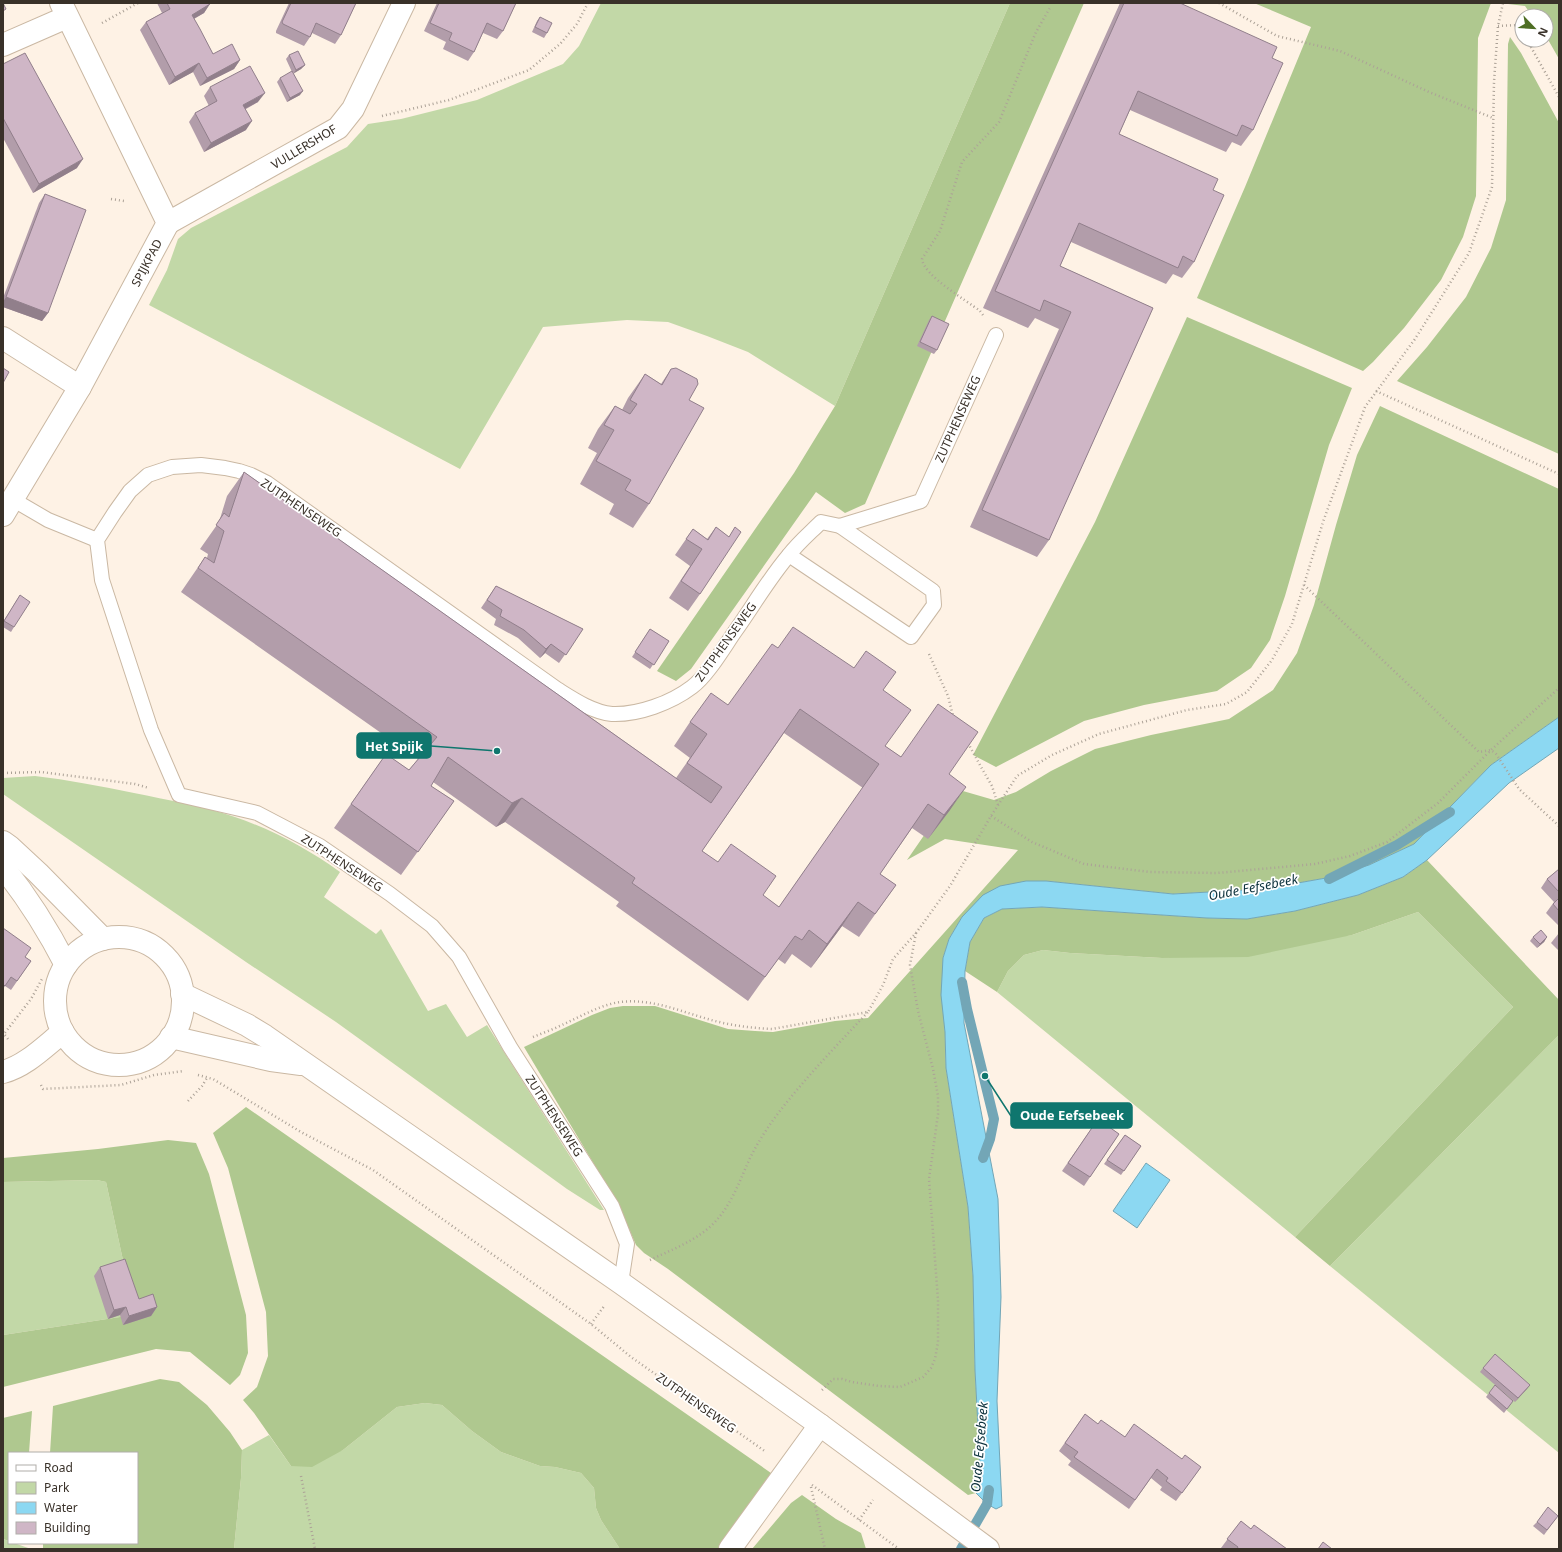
<svg xmlns="http://www.w3.org/2000/svg" width="1562" height="1552" font-family="'Noto Sans',sans-serif">
  <style>
    .green { fill: #c2d8a7 }
    .forest { fill: #afc88f }
    .water { fill: #8cd8f2; stroke: #73a6b6 }
    .lines { fill: none; stroke-linecap: round; stroke-linejoin: round }
    .stream { stroke: #73a6b6; stroke-width: 10 }
    .service-casing { stroke: #cab8a3; stroke-width: 16 }
    .minor-casing { stroke: #cab8a3; stroke-width: 24 }
    .tertiary-casing { stroke: #cab8a3; stroke-width: 24 }
    .path { stroke: #aca297; stroke-width: 2.5; stroke-dasharray: 1 3; stroke-linecap: butt }
    .service { stroke: #fff; stroke-width: 14 }
    .minor { stroke: #fff; stroke-width: 22 }
    .tertiary { stroke: #fff; stroke-width: 22 }
    .wall { fill: #b29daa; fill-rule: evenodd }
    .shaded-wall { fill: #917f8b }
    .building { fill: #cfb6c6; stroke: #917f8b; fill-rule: evenodd }
    .labels { text-anchor: middle; stroke-width: 3.5; stroke-linejoin: round; paint-order: stroke }
    .street-label { font-size: 12px; fill: #393129; stroke: #fff }
    .water-label { font-size: 13px; font-style: italic; fill: #0b303b; stroke: #fff }
    .leader { fill: none; stroke: #0f766e; stroke-width: 1.5 }
    .callout-dot { fill: #0f766e; stroke: #fff; stroke-width: 1.5 }
    .callout { fill: #0f766e; stroke: #0f766e; stroke-width: 1.5 }
    .callout-label { font-size: 13px; text-anchor: middle; font-weight: bold; fill: #fff }
  </style>
  <rect width="100%" height="100%" fill="#fef2e5"/>
  <g class="green">
    <path d="M601,3H1010L835,406L748,352L707,336L668,322L627,320L543,327L460,469L149,305L167,270L178,239L191,228L347,147L368,124L401,119L477,100L563,64L579,46Z"/>
    <path d="M35,776C68,780 101,786 134,793C168,800 202,806 235,817C273,830 308,849 340,872L324,897L376,934L381,929L428,1011L446,1004L467,1037L487,1025L604,1210H600L567,1189L336,1022L246,962L3,794V778Z"/>
    <path d="M1418,912L1513,1007L1295,1237L997,992L1008,971L1024,955L1043,950L1070,953L1162,958L1352,935Z"/>
    <path d="M1559,1035V1453L1330,1266Z"/>
    <path d="M97,1180L106,1182L131,1297L128,1308L120,1317L3,1335V1182Z"/>
    <path d="M425,1403L442,1405L472,1431L501,1452L540,1466L555,1467L581,1473L594,1488L596,1508L601,1520L620,1549H234L241,1478L242,1450L269,1435L291,1466L343,1450L397,1407Z"/>
    <path d="M3,1539L9,1541V1543H14L31,1549H3Z"/>
  </g>
  <g class="forest">
    <path d="M1010,3H1084L865,504L845,513L816,492L691,669L676,681L657,671L794,473L835,406Z"/>
    <path d="M1254,3H1491L1478,38L1476,196L1463,237L1441,280L1404,328L1373,362L1363,371L1197,298L1245,187L1311,27Z"/>
    <path d="M1508,3H1559V59L1546,36V16H1532L1525,6L1508,4Z"/>
    <path d="M1510,37L1521,53L1559,123V454L1397,381L1427,347L1466,297L1491,248L1506,200L1508,44Z"/>
    <path d="M1187,317L1352,388L1329,445L1285,596L1270,640L1251,668L1217,691L1144,705L1084,721L996,767L973,755L1095,522Z"/>
    <path d="M1380,406L1559,489V717L1491,765L1414,844L1369,865L1326,878L1264,889L1173,894L1046,881L962,917L949,939L943,958L945,1032L946,1068L968,1207L973,1276L975,1370L980,1464L976,1493L968,1495L668,1269L644,1253L636,1245L619,1206L524,1047L592,1015L610,1008L623,1006H655L728,1029L755,1031L773,1032L835,1021L868,1018L1018,850L945,839L907,860L956,789L994,800L1016,792L1051,771L1095,749L1151,735L1229,719L1273,690L1297,653L1314,605L1336,525L1357,455Z"/>
    <path d="M1427,860L1559,1000V1035L1330,1266L1295,1237L1513,1007L1418,912L1352,935L1248,957L1162,958L1070,953L1043,950L1024,955L1008,971L997,992L965,971L970,942L984,918L1002,909L1042,907L1207,918L1247,919L1295,911L1358,895L1403,877Z"/>
    <path d="M246,1107L771,1473L718,1549H620L601,1520L596,1508L594,1488L581,1473L555,1467L540,1466L501,1452L472,1431L442,1405L425,1403L397,1407L343,1450L312,1467L291,1466L254,1413L243,1400L257,1387L268,1356L266,1312L228,1168L213,1133Z"/>
    <path d="M168,1140L196,1143L209,1174L246,1315L248,1353L240,1375L230,1385L190,1352L156,1349L3,1387V1335L120,1317L128,1308L131,1297L106,1182L97,1180L3,1182V1158L98,1149Z"/>
    <path d="M160,1379L179,1382L207,1405L230,1432L242,1450L241,1478L234,1549H43V1543H137V1453H50L53,1406Z"/>
    <path d="M32,1411L29,1453H9V1541L3,1539V1418Z"/>
    <path d="M802,1495L836,1519L861,1533L866,1549H752L791,1503Z"/>
  </g>
  <g class="water">
    <path d="M1559,717V748L1509,783L1427,860L1403,877L1358,895L1295,911L1247,919L1207,918L1042,907L1002,909L984,918L970,942L965,971L964,1023L998,1199L1001,1297L997,1401L1002,1506L996,1509L987,1504L976,1493L980,1464L975,1370L973,1276L968,1207L946,1068L945,1032L941,995L943,958L949,939L962,917L983,895L1000,886L1026,881H1046L1173,894L1264,889L1326,878L1369,865L1414,844L1491,765Z"/>
    <path d="M1146,1163L1170,1180L1137,1228L1113,1211Z"/>
  </g>
  <g class="lines">
    <g class="stream">
      <path d="M1329,879L1397,845L1450,812"/>
      <path d="M962,982L967,1009L994,1119L990,1139L983,1158"/>
      <path d="M961,1549L987,1504L989,1490"/>
    </g>
    <g class="service-casing">
      <g id="service">
        <path d="M12,499L48,520L97,540"/>
        <path d="M789,555L911,637L934,605L933,591L840,526"/>
        <path d="M621,1283L627,1244L612,1206L510,1047L459,957L432,926L390,894L320,846L257,813L179,795L151,730L102,580L97,540L115,512L130,491L148,475L172,467L201,465L225,468L239,471L251,475L267,483L557,689C573,699 592,712 612,714C638,715 671,703 692,687C708,675 724,647 736,630C753,606 770,577 789,555C798,543 810,533 821,522L840,526L921,501L996,335"/>
      </g>
    </g>
    <g class="minor-casing">
      <g id="minor">
        <path d="M3,45L67,17"/>
        <path d="M168,223L338,128L353,109L404,3"/>
        <path d="M3,338L80,387"/>
        <path d="M3,515L80,387L168,223L61,3"/>
        <path d="M730,1549L820,1425"/>
      </g>
    </g>
    <g class="tertiary-casing">
      <g id="tertiary">
        <path d="M3,842L10,847L38,873L103,939"/>
        <path d="M3,867C28,898 48,930 66,965"/>
        <circle cx="119" cy="1001" r="64"/>
        <path d="M182,994L247,1025L265,1036L621,1283L820,1425L988,1549"/>
        <path d="M171,1037L271,1060L301,1064"/>
        <path d="M3,1072C26,1066 45,1046 63,1032"/>
      </g>
    </g>
    <g class="path">
      <path d="M1219,3L1277,36L1340,51L1429,92L1493,118"/>
      <path d="M102,23L138,3"/>
      <path d="M1498,26L1518,25L1522,31"/>
      <path d="M1527,40L1559,97"/>
      <path d="M382,116L449,100L529,70L560,44L577,24L588,3"/>
      <path d="M111,199L124,201"/>
      <path d="M983,315L980,311C966,300 924,276 922,259L940,231L962,162L999,122L1036,32L1051,6"/>
      <path d="M1376,391L1559,474"/>
      <path d="M1304,585L1479,752L1491,750L1496,754L1519,789L1559,826"/>
      <path d="M929,654L948,696L953,716"/>
      <path d="M968,743L981,767L992,786L998,805"/>
      <path d="M3,773L41,772L135,784L149,788"/>
      <path d="M991,816L1032,842L1084,864L1150,872L1217,873L1315,864L1350,856L1387,842L1438,803L1491,750L1559,688"/>
      <path d="M533,1037C543,1033 554,1029 564,1024C582,1016 600,1005 620,1002C653,998 684,1013 715,1021C734,1026 753,1028 772,1029L868,1012L883,985L893,959L916,933L950,886L991,816L1017,776L1052,755L1099,734L1187,710L1226,704L1247,692L1272,660L1292,624L1323,522L1365,407L1415,339L1469,253L1492,187L1494,82L1498,26L1503,3"/>
      <path d="M8,1039L4,1034L31,999L42,979"/>
      <path d="M198,1075L213,1079L301,1132L373,1170L591,1324L631,1357L766,1452"/>
      <path d="M41,1085L43,1089L121,1085L154,1075L184,1071"/>
      <path d="M188,1101L202,1086L207,1078"/>
      <path d="M650,1260C671,1250 693,1242 711,1226C731,1207 739,1182 750,1158C759,1140 771,1122 783,1107C809,1074 839,1043 868,1012"/>
      <path d="M591,1324L605,1305"/>
      <path d="M822,1390L833,1379H842L852,1382L879,1386L900,1387L923,1377L931,1368L935,1359L938,1342V1300L929,1179L938,1114V1096L933,1069L918,1011L910,965L916,933"/>
      <path d="M301,1476L315,1549"/>
      <path d="M812,1485L899,1549"/>
      <path d="M811,1487L825,1549"/>
      <path d="M859,1520L873,1500"/>
    </g>
    <use href="#service" class="service"/>
    <use href="#minor" class="minor"/>
    <use href="#tertiary" class="tertiary"/>
  </g>
  <g class="wall">
    <path d="M157,3H210L204,13L194,19L213,54L240,60L234,69L200,86L193,72L169,85L140,30L146,22L162,13Z"/>
    <path d="M289,3H356L341,35L335,44L312,33L310,37L304,46L276,33V31Z"/>
    <path d="M437,3H516L503,31L497,39L483,33L474,52L468,61L443,49L446,42L424,31Z"/>
    <path d="M1120,3H1180L1272,58L1253,130L1241,146L1232,142L1226,152L1130,110L1119,134L1213,190L1194,262L1182,278L1173,274L1166,284L1071,242L1060,266L1153,308L1049,540L1037,557L970,527L1059,329L1035,318L1028,328L983,308Z"/>
    <path d="M540,17L547,33L544,38L532,32L537,21Z"/>
    <path d="M289,55L305,65L301,69L293,73L300,95L287,102L277,82L280,78L292,72L286,59Z"/>
    <path d="M3,64L77,168L33,193L3,138Z"/>
    <path d="M210,87L258,102L246,109V130L204,152L189,122L195,113L209,106L204,96Z"/>
    <path d="M45,194L48,313L42,321L3,307V298L39,203Z"/>
    <path d="M932,316L937,350L934,354L917,346L929,320Z"/>
    <path d="M671,369L689,400L649,504L633,528L609,514L614,504L580,484L597,453L588,448L598,429L615,406L622,410L628,398L645,374L661,384Z"/>
    <path d="M244,472L676,778L690,758L674,746L690,722L728,705L778,648L883,690L885,746L901,757L949,774L950,810L928,839L912,828L880,874L896,885L859,937L842,926L811,968L792,954L785,964L778,959L748,1001L616,906L619,902L505,822L496,827L433,782L431,786L454,801L401,875L334,828L386,754L409,770L418,759L181,592L205,557L207,558L208,554L200,549L219,522L227,496ZM784,733L863,788L779,907L702,851Z"/>
    <path d="M716,527L729,537L735,527L700,594L688,611L669,598L690,566L675,555L693,529L707,539Z"/>
    <path d="M496,586L583,629L559,663L545,653L540,658L518,638L494,625L496,619L481,608Z"/>
    <path d="M20,595L14,627L11,632L3,627V622Z"/>
    <path d="M650,629L669,641L650,669L632,657Z"/>
    <path d="M1559,869V926L1546,913L1554,902L1541,888L1547,879Z"/>
    <path d="M3,928L25,957L31,961L11,990L5,986L3,989Z"/>
    <path d="M1559,933V951L1551,943Z"/>
    <path d="M1533,937H1547L1544,942L1537,948L1530,941Z"/>
    <path d="M1098,1119L1119,1134L1084,1186L1062,1171Z"/>
    <path d="M1125,1135L1141,1146L1121,1175L1104,1164Z"/>
    <path d="M100,1267L139,1299L157,1307L151,1316L123,1325L120,1315L108,1319L94,1276Z"/>
    <path d="M1483,1368L1530,1385L1515,1402L1480,1372Z"/>
    <path d="M1489,1393L1510,1405L1504,1413L1486,1397Z"/>
    <path d="M1085,1414L1098,1424L1125,1437L1201,1467L1176,1501L1160,1490L1162,1487L1151,1478L1129,1509L1068,1465L1071,1461L1059,1451Z"/>
    <path d="M1558,1516L1544,1535L1533,1526L1537,1522Z"/>
    <path d="M1241,1521L1251,1529L1287,1549H1222L1221,1548Z"/>
  </g>
  <g class="shaded-wall">
    <path d="M210,4L204,13L186,23L192,15Z"/>
    <path d="M240,60L234,69L200,86L207,78Z"/>
    <path d="M199,63L193,72L169,85L175,77Z"/>
    <path d="M305,65L301,69L293,74L296,70Z"/>
    <path d="M303,91L300,95L287,102L290,98Z"/>
    <path d="M265,93L258,102L237,113L243,105Z"/>
    <path d="M252,121L246,130L204,152L211,143Z"/>
    <path d="M83,159L77,168L33,193L39,184Z"/>
    <path d="M6,297L48,313L42,321L3,307V302Z"/>
    <path d="M551,644L545,653L540,658L546,649Z"/>
    <path d="M966,787L950,810L928,839L944,815Z"/>
    <path d="M522,798L505,822L496,827L512,803Z"/>
    <path d="M858,902L842,926L811,968L827,944Z"/>
    <path d="M1547,937L1544,942L1537,948L1540,944Z"/>
    <path d="M126,1307L120,1315L108,1319L114,1310Z"/>
    <path d="M157,1307L151,1316L123,1325L129,1316Z"/>
    <path d="M1530,1385L1527,1389L1515,1402L1518,1398Z"/>
  </g>
  <g class="building">
    <path d="M3,3L6,9L3,11Z"/>
    <path d="M167,3H210V4L192,15L200,29L213,54L232,44L240,60L207,78L199,63L175,77L146,22L170,9Z"/>
    <path d="M291,3H356L341,35L316,23L310,37L283,24L282,22Z"/>
    <path d="M439,3H516L503,31L487,23L474,52L449,40L452,33L430,23Z"/>
    <path d="M1124,3H1180L1277,47L1272,58L1283,63L1253,130L1242,125L1237,136L1138,91L1119,134L1218,179L1213,190L1224,195L1194,262L1183,256L1178,268L1079,223L1060,266L1153,308L1049,540L982,510L1071,312L1044,300L1040,311L995,291Z"/>
    <path d="M540,17L552,23L547,33L535,27Z"/>
    <path d="M298,51L305,65L296,70L289,55Z"/>
    <path d="M25,53L83,159L39,184L3,118V64Z"/>
    <path d="M250,66L265,93L243,105L252,121L211,143L195,113L217,101L210,87Z"/>
    <path d="M292,71L303,91L290,98L280,78Z"/>
    <path d="M45,194L86,210L48,313L6,297Z"/>
    <path d="M932,316L949,324L937,350L920,342Z"/>
    <path d="M3,368L9,372L3,383Z"/>
    <path d="M676,368L697,379L698,384L689,400L704,408L649,504L625,490L631,480L596,461L614,430L604,425L615,406L630,414L637,404L630,400L645,374L662,385L671,369Z"/>
    <path d="M244,472L711,803L722,787L687,763L707,734L690,722L711,693L728,705L772,644L778,648L793,627L854,668L866,651L896,672L883,690L911,710L885,746L901,757L938,704L978,732L949,774L966,787L944,815L928,804L880,874L896,885L875,914L858,902L827,944L809,930L802,940L795,936L765,977L632,883L635,878L522,798L512,803L448,757L431,786L454,801L418,852L351,804L386,754L409,770L437,737L198,568L205,557L214,563L224,531L216,525L224,513L229,517ZM800,709L879,764L779,907L763,895L776,876L731,844L718,862L702,851Z"/>
    <path d="M716,527L729,537L735,527L741,532L700,594L681,581L702,549L686,539L693,529L708,540Z"/>
    <path d="M496,586L583,629L566,655L551,644L546,649L524,630L500,616L502,610L487,600Z"/>
    <path d="M20,595L30,602L14,627L4,621Z"/>
    <path d="M650,629L669,641L654,665L635,652Z"/>
    <path d="M1559,869V892L1547,879Z"/>
    <path d="M1559,898V911L1553,904Z"/>
    <path d="M3,928L31,948L25,957L31,961L17,981L11,977L5,986L3,984Z"/>
    <path d="M1541,930L1547,937L1540,944L1533,937Z"/>
    <path d="M1098,1119L1119,1134L1090,1177L1068,1163Z"/>
    <path d="M1125,1135L1141,1146L1124,1171L1107,1160Z"/>
    <path d="M125,1259L139,1299L153,1294L157,1307L129,1316L126,1307L114,1310L100,1267Z"/>
    <path d="M1495,1354L1530,1385L1518,1398L1483,1368Z"/>
    <path d="M1495,1385L1513,1401L1507,1409L1489,1393Z"/>
    <path d="M1085,1414L1098,1424L1101,1420L1125,1437L1134,1424L1182,1459L1185,1455L1201,1467L1182,1493L1166,1481L1168,1478L1157,1469L1135,1500L1074,1457L1078,1452L1065,1443Z"/>
    <path d="M1548,1507L1558,1516L1547,1530L1537,1522Z"/>
    <path d="M1241,1521L1251,1529L1254,1525L1287,1549H1237L1238,1547L1227,1539Z"/>
    <path d="M1323,1542L1332,1549H1318Z"/>
  </g>
  <g class="labels">
    <g class="street-label">
      <text transform="translate(304 147) rotate(-31)" y="4">VULLERSHOF</text>
      <text transform="translate(147 263) rotate(-62)" y="4">SPIJKPAD</text>
      <text transform="translate(958 419) rotate(-66)" y="4">ZUTPHENSEWEG</text>
      <text transform="translate(301 508) rotate(34)" y="4">ZUTPHENSEWEG</text>
      <text transform="translate(726 642) rotate(-54)" y="4">ZUTPHENSEWEG</text>
      <text transform="translate(342 863) rotate(33)" y="4">ZUTPHENSEWEG</text>
      <text transform="translate(554 1116) rotate(57)" y="4">ZUTPHENSEWEG</text>
      <text transform="translate(696 1403) rotate(35)" y="4">ZUTPHENSEWEG</text>
    </g>
    <g class="water-label">
      <text transform="translate(1253 887) rotate(-11)" y="5">Oude Eefsebeek</text>
      <text transform="translate(979 1447) rotate(-85)" y="5">Oude Eefsebeek</text>
    </g>
  </g>
  <path class="leader" d="M497 751L431 746M985 1076L1011 1116"/>
  <g class="callout-dot">
    <circle cx="497" cy="751" r="4"/>
    <circle cx="985" cy="1076" r="4"/>
  </g>
  <g class="callout">
    <rect x="357" y="733" width="74" height="25" rx="4"/>
    <rect x="1011" y="1103" width="121" height="25" rx="4"/>
  </g>
  <g class="callout-label">
    <text x="394" y="751">Het Spijk</text>
    <text x="1072" y="1120">Oude Eefsebeek</text>
  </g>
  <rect width="1562" height="1552" fill="none" stroke="#393129" stroke-width="8"/>
  <rect x="8" y="1452" width="130" height="92" fill="#ffffff" stroke="#b0ada9"/>
  <rect x="16" y="1465" width="20" height="6" fill="#ffffff" stroke="#b0ada9"/>
  <text x="44" y="1472" font-size="12" fill="#393129">Road</text>
  <rect x="16" y="1482" width="20" height="12" fill="#c2d8a7" stroke="#b0ada9"/>
  <text x="44" y="1492" font-size="12" fill="#393129">Park</text>
  <rect x="16" y="1502" width="20" height="12" fill="#8cd8f2" stroke="#b0ada9"/>
  <text x="44" y="1512" font-size="12" fill="#393129">Water</text>
  <rect x="16" y="1522" width="20" height="12" fill="#cfb6c6" stroke="#b0ada9"/>
  <text x="44" y="1532" font-size="12" fill="#393129">Building</text>
  <g transform="translate(1534 28) rotate(115)"><circle r="19" fill="#ffffff" stroke="#b0ada9"/>
  <path d="M0-3L7 15L0 10L-7 15Z" fill="#4e6e24"/>
  <text y="-6" font-size="11" font-weight="bold" text-anchor="middle" fill="#393129">N</text>
  </g>
</svg>
